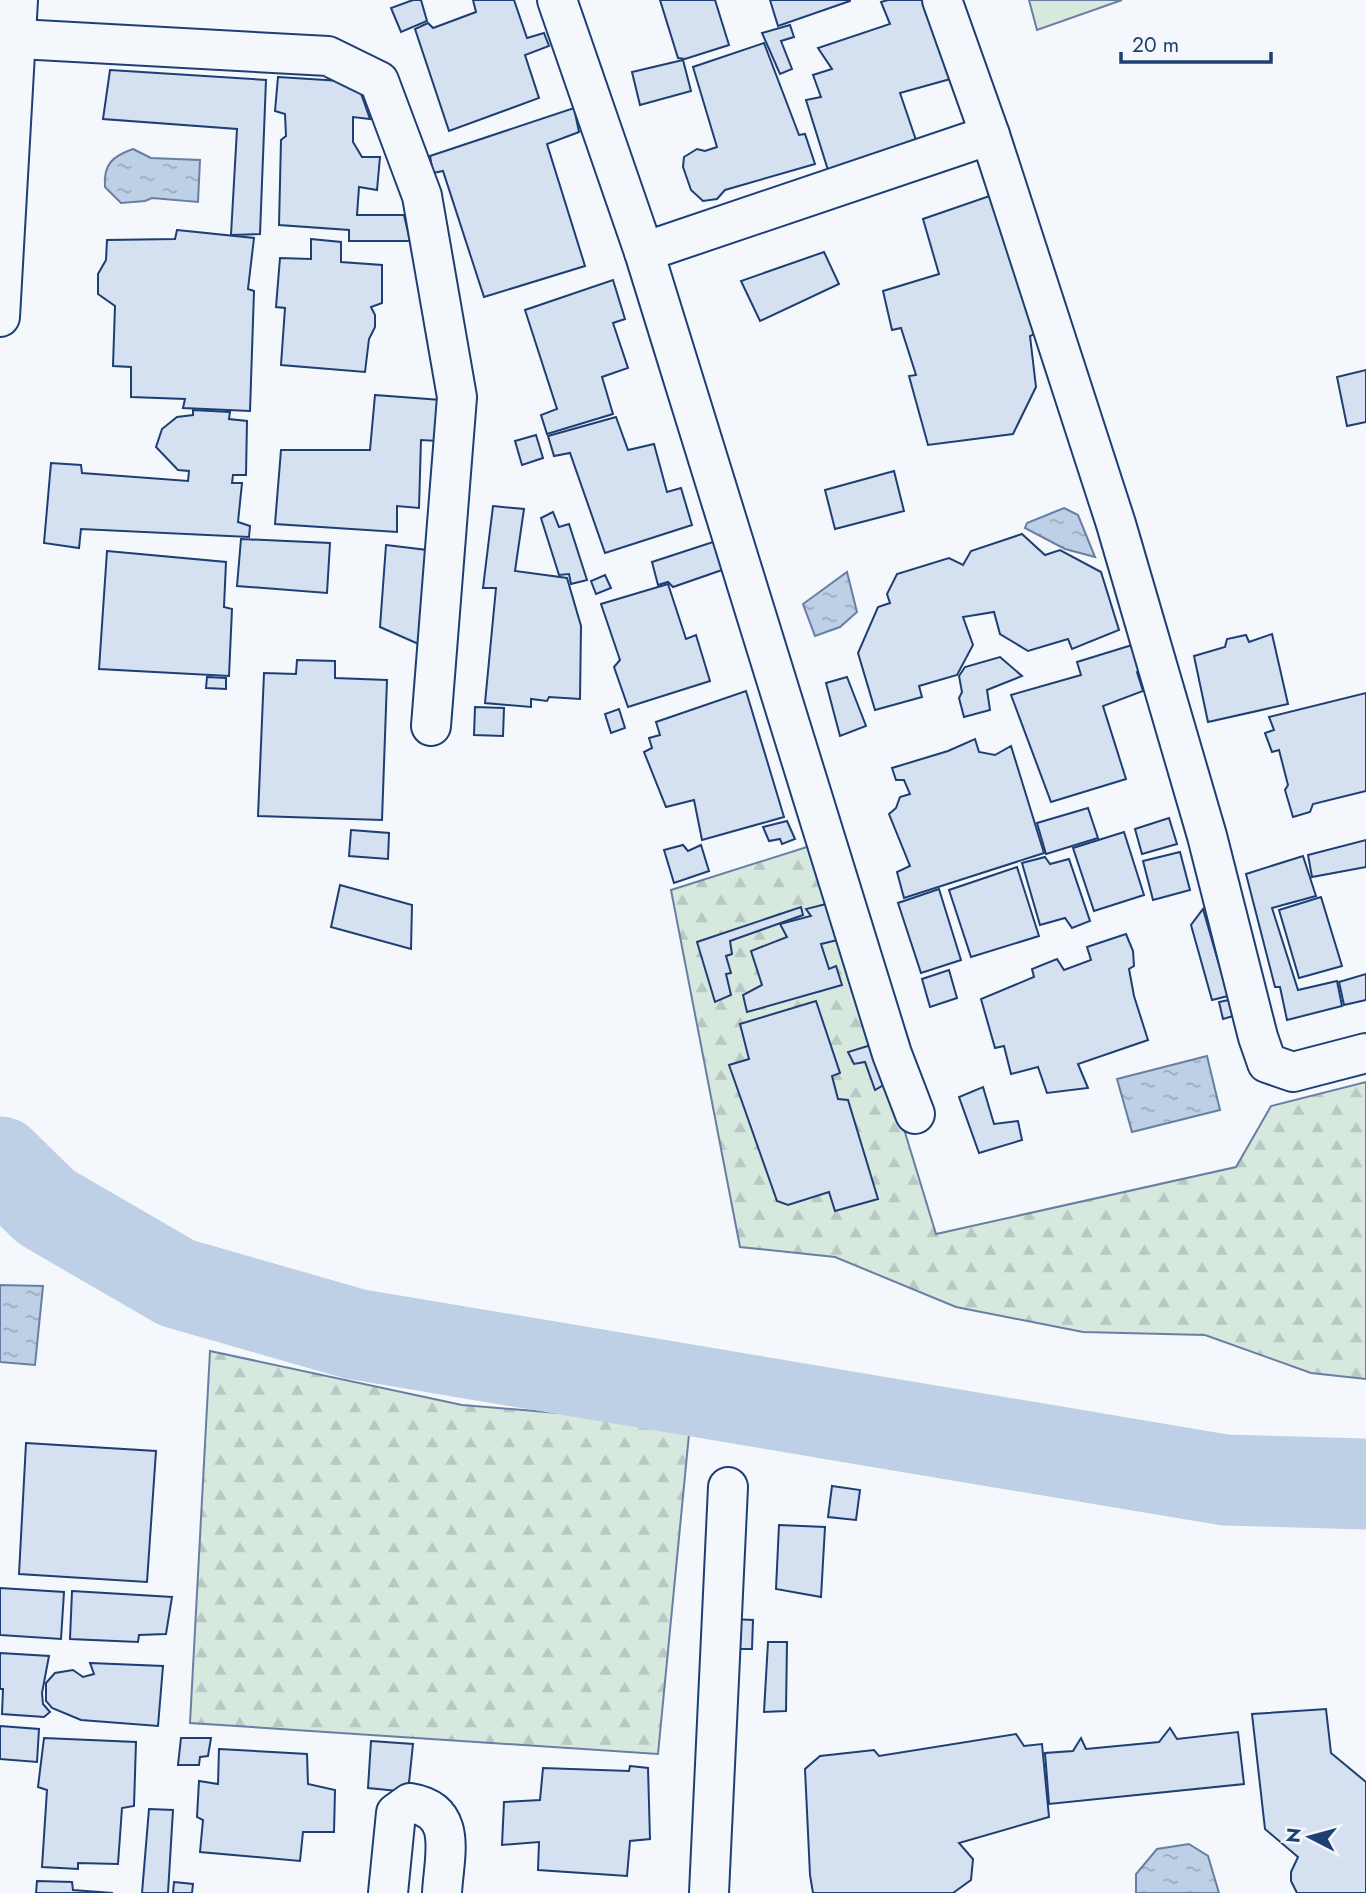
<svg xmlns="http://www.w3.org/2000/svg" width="1366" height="1893" font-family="Jost,sans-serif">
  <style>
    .forest { fill: url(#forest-firs); stroke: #687fa3; stroke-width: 2 }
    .pitch { fill: #d7e8df; stroke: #687fa3; stroke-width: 2 }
    .water { fill: url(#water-ripples); stroke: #687fa3; stroke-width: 2 }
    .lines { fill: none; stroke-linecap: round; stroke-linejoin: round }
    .river { stroke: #bed0e5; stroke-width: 91 }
    .building { fill: #d5e0f0; stroke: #1d3f73; stroke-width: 2 }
    .street-casing { stroke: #1d3f73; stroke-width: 42 }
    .street { stroke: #f4f7fb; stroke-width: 38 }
  </style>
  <defs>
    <pattern id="forest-firs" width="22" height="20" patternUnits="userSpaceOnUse" patternTransform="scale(1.75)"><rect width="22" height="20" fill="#d7e8df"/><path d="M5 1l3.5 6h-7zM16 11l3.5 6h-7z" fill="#b8c8c3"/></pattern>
    <pattern id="water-ripples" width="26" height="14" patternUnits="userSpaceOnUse" patternTransform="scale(1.75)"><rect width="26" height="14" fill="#bed0e5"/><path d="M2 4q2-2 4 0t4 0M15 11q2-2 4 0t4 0" fill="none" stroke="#9aaabe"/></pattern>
  </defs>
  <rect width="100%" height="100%" fill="#f4f7fb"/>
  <g class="forest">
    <path d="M810,846L871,1021L936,1234L1236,1167L1271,1106L1366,1082V1379L1311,1373L1205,1335L1083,1332L956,1307L835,1257L740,1247L671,890Z"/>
    <path d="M210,1351L462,1405L690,1424L658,1754L190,1723Z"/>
  </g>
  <path class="pitch" d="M1029,0H1122L1037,30Z"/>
  <g class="water">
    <path d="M133,149L151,158L200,160L198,202L152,198L145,201L121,203L105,187C103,164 113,156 133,149Z"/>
    <path d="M1064,508L1078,515L1095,557L1065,549L1025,528L1027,523Z"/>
    <path d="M847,572L857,612L840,627L815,636L803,604Z"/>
    <path d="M1207,1056L1220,1110L1132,1132L1117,1079Z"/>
    <path d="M0,1285L43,1286L35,1365L0,1362Z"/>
    <path d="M1189,1844L1208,1856L1219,1893H1136V1874L1157,1849Z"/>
  </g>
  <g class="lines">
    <path class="river" d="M0,1162L46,1207L177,1283L355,1334L1225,1480L1366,1484"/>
  </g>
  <g class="building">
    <path d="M413,0H421L427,21L401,32L391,8Z"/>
    <path d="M473,0H514L527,38L544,33L549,46L525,55L539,98L449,131L415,29L428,23L433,28L476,12Z"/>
    <path d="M660,0H715L729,45L685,59L678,58Z"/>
    <path d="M770,0H850V1L778,26Z"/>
    <path d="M888,0H928L954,78L900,93L918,146L828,170L806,100L821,97L813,75L832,69L818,48L890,24L881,2Z"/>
    <path d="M790,25L794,37L781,41L792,69L780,74L762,33Z"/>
    <path d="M764,43L799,135L805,134L815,164L725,190L717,199L703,201L691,190L683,167L684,157L697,149L705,151L717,147L693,67Z"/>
    <path d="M683,60L691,91L640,105L632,72Z"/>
    <path d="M110,70L266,80L260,234L231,235L237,129L103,119Z"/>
    <path d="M278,77L357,82L370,119L353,117V142L362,157H380L377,190L359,187L357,215H404L410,241H349V230L279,225L281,140L286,136L285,114L275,111Z"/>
    <path d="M574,108L579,132L547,144L585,266L484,297L443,171L433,173L430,156Z"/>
    <path d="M1001,192L1021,292L1033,291L1043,330L1030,336L1036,387L1013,434L928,445L909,376L916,375L901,328L892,330L883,291L939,274L923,219Z"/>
    <path d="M177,230L254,238L248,289L254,291L250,411L183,408L185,399L131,397V367L113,366L115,306L98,294V274L106,260L107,240L175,239Z"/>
    <path d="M311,239L341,242V262L382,265V303L371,307L375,315V327L369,339L365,372L281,365L285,308L276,307L280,258L311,259Z"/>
    <path d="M824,252L839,284L760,321L741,281Z"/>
    <path d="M613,280L625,319L613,323L628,368L602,377L613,414L547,434L541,415L557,409L525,310Z"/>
    <path d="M1366,370V422L1347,426L1337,377Z"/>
    <path d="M375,395L441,400L438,441L421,440L419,508L397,506V532L275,524L281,450H370Z"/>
    <path d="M193,410L230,412L229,419L247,421L246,475H233L232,483H242L238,522L250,526L249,537L81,529L79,548L44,543L51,463L81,465L82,473L188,481L189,471L178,470L156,447L162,429L177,417L193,415Z"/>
    <path d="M616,417L628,450L654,444L667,492L681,488L692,525L605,553L570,453L554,456L548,436Z"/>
    <path d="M536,435L543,458L522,465L515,441Z"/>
    <path d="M894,471L904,511L835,529L825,490Z"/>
    <path d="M493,506L524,509L515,571L567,578L581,626L580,699L549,697L547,701L531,699V707L485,703L496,588H483Z"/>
    <path d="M553,512L559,527L569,524L587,580L571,584L569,574L559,575L541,518Z"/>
    <path d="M1022,534L1045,555L1060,550L1101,572L1119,630L1072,649L1068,639L1028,651L1000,634L994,612L963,617L973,645L957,675L919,686L922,697L875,710L858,653L878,607L890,603L887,594L897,574L949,558L963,565L971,551Z"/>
    <path d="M241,539L330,543L327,593L237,586Z"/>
    <path d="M716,541L722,570L673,587L668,582L658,585L652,562Z"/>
    <path d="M386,545L427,550L423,646L380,627Z"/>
    <path d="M107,551L226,562L224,607L232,609L229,676L99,669Z"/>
    <path d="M605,575L611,588L596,594L591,581Z"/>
    <path d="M668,584L686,639L696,635L710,681L628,707L614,667L620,660L601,604Z"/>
    <path d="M1272,634L1288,704L1208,722L1194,656L1225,647L1227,639L1246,635L1249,642Z"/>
    <path d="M1145,641L1153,666L1137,672L1143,691L1103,706L1126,779L1051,802L1011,695L1081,675L1077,662Z"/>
    <path d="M1000,657L1022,676L987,690L990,710L964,717L959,698L962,692L959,676L965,667Z"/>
    <path d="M297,660L335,661V678L387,680L382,820L258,816L264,673L296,674Z"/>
    <path d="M207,677L226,678V689L206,688Z"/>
    <path d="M847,677L866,726L840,736L826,683Z"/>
    <path d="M746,691L784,817L702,840L694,800L666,807L644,752L652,748L649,738L660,735L656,722Z"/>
    <path d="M1366,693V791L1313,804L1310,812L1293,817L1285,790L1288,785L1279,750L1272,752L1265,733L1274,730L1269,717Z"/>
    <path d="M475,707L504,708L503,736L474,735Z"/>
    <path d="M619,709L625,728L611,733L605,714Z"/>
    <path d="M975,739L979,752L995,755L1011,746L1044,853L904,898L897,872L910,866L889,814L896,808L900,797L910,794L904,780H896L892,768L948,751Z"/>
    <path d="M1088,808L1098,838L1046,854L1037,823Z"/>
    <path d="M1169,818L1177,844L1142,854L1135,829Z"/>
    <path d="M787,821L795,839L782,844L780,839L769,841L763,827Z"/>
    <path d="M351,830L389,833L388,859L349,856Z"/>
    <path d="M1124,832L1144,895L1094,911L1073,848Z"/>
    <path d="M1366,840V867L1312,877L1308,855Z"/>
    <path d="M683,845L688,851L701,845L709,871L674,883L664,850Z"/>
    <path d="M1180,852L1190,890L1153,900L1143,861Z"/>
    <path d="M1303,856L1316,896L1272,908L1298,990L1337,981L1342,1006L1287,1020L1280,987H1275L1246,874Z"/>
    <path d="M1045,857L1050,864L1069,859L1090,921L1072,928L1065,918L1040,925L1022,863Z"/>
    <path d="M1017,867L1039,936L971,957L949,890Z"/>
    <path d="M340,885L412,905L411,949L331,927Z"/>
    <path d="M939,889L961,960L921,973L898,903Z"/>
    <path d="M1321,897L1342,966L1299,978L1279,910Z"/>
    <path d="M834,902L846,938L821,944L829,969L836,966L842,985L747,1012L743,995L762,985L751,951L787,937L780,924L811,916L806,909Z"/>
    <path d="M801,907L803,915L730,941L732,954L726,956L731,973L726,974L731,995L715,1002L697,942Z"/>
    <path d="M1203,909L1228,996L1212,1000L1191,925Z"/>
    <path d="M1126,934L1133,951L1134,966L1129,969L1134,996L1148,1040L1078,1064L1088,1088L1047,1093L1038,1067L1011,1074L1004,1046L995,1048L981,999L1034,977L1032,969L1057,959L1064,970L1091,960L1087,947Z"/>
    <path d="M949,970L957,998L930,1007L922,979Z"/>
    <path d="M1366,974V1000L1344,1005L1339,982Z"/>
    <path d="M1229,1000L1233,1016L1223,1019L1219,1002Z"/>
    <path d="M816,1001L840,1073L832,1076L838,1099L848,1100L878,1199L835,1211L829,1192L788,1205L777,1201L729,1065L749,1059L740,1024Z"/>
    <path d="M871,1045L885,1084L875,1090L865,1062L854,1064L848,1052Z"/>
    <path d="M983,1087L994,1124L1018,1121L1022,1140L979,1153L959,1097Z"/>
    <path d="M26,1443L156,1451L147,1582L19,1574Z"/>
    <path d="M832,1486L860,1490L856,1520L828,1517Z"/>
    <path d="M779,1525L825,1527L821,1597L776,1589Z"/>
    <path d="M0,1588L64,1592L61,1639L0,1635Z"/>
    <path d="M72,1591L172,1597L166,1634L139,1635L138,1642L70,1639Z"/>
    <path d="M731,1619L753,1620L752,1649H729Z"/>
    <path d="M768,1642H787L786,1711L764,1712Z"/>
    <path d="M0,1653L49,1656L42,1693L43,1704L50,1712L44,1717L2,1714L3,1689H0Z"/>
    <path d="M90,1663L163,1666L158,1726L81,1720L52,1708L46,1701V1683L55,1673L73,1670L83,1677L94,1674Z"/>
    <path d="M1326,1709L1331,1753L1366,1782V1893H1297L1291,1881V1872L1298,1857L1265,1829L1252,1714Z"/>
    <path d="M0,1726L39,1729L37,1762L0,1759Z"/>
    <path d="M1170,1728L1177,1739L1238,1732L1244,1784L1049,1804L1045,1753L1073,1751L1081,1738L1086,1749L1159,1742Z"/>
    <path d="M1016,1734L1024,1746L1042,1744L1049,1817L959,1843L973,1859L971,1880L953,1893H813L810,1875L805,1769L820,1756L874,1750L879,1756Z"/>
    <path d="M44,1738L136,1742L134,1806L122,1808L118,1864L78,1863V1869L42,1867L47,1790L38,1787Z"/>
    <path d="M181,1738H211L208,1756L200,1757L199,1765H178Z"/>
    <path d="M371,1741L413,1744L408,1792L368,1788Z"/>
    <path d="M219,1749L307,1754L308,1784L335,1790L334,1832H303L300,1861L200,1852L203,1820L197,1817L199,1781L218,1784Z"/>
    <path d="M630,1766L648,1768L650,1839L630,1841L627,1876L538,1870L539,1842L502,1845L504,1802L540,1800L543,1768L629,1771Z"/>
    <path d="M149,1809L173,1810L168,1893H142Z"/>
    <path d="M37,1881L72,1882L73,1890L113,1893H36Z"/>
    <path d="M174,1882L193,1884L192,1893H173Z"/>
  </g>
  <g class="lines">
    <g class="street-casing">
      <g id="street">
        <path d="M557,0L644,252L892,1054L915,1114"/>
        <path d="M942,0L990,135L1116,524L1207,836L1258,1037L1267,1063L1293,1072L1366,1053"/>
        <path d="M0,38L328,56L379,81L422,196L457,397L431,726"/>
        <path d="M644,252L990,135"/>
        <path d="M0,317L18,0"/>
        <path d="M388,1893L396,1813L410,1803C459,1811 444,1855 442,1893"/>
        <path d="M709,1893L728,1487"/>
      </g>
    </g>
    <use href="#street" class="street"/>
  </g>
  <g transform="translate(1310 1837) rotate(276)" stroke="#f4f7fb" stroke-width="5" paint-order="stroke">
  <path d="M0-5L12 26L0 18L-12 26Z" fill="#1d3f73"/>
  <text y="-10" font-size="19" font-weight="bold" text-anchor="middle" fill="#1d3f73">N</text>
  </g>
  <path d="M1121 52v10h150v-10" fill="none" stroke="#1d3f73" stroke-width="3.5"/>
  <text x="1132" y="52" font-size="21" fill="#1d3f73" stroke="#f4f7fb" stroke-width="5" paint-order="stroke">20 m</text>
</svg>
